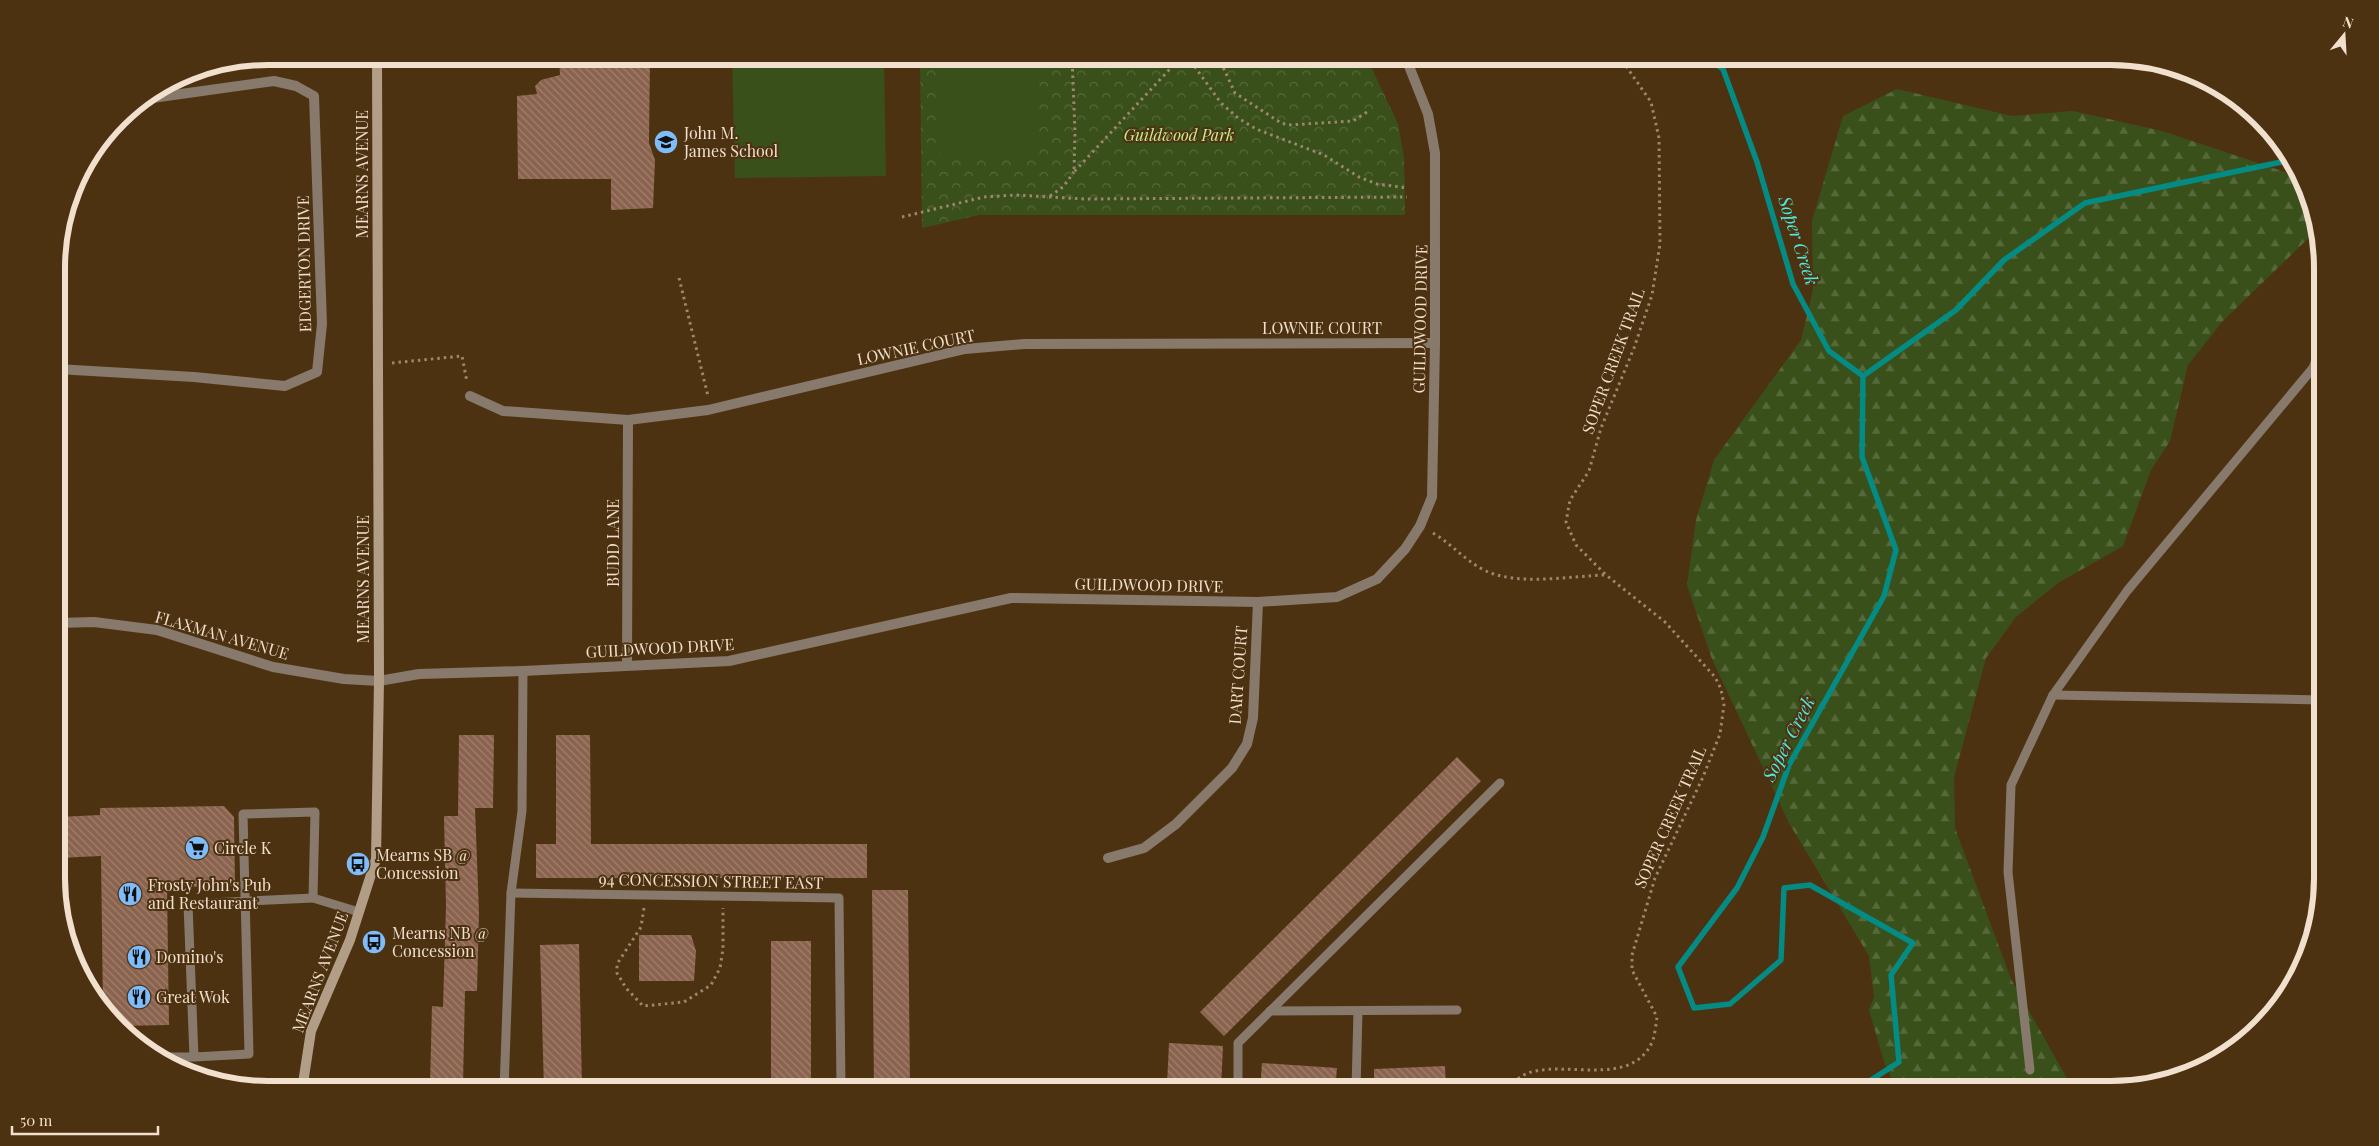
<svg xmlns="http://www.w3.org/2000/svg" width="2379" height="1146" font-family="'Playfair Display',serif">
  <style>
    .forest { fill: url(#forest-firs) }
    .park { fill: url(#park-crowns) }
    .garden { fill: #39501b }
    .lines { fill: none; stroke-linecap: round; stroke-linejoin: round }
    .stream { stroke: #038b84; stroke-width: 5.5 }
    .building { fill: url(#building-back-hatch) }
    .path { stroke: #9d866d; stroke-width: 3; stroke-dasharray: 2.5 4; stroke-linecap: butt }
    .lane { stroke: #87796b; stroke-width: 9 }
    .street { stroke: #87796b; stroke-width: 10 }
    .secondary { stroke: #b29d86; stroke-width: 10 }
    .labels { text-anchor: middle; stroke-width: 4; stroke-linejoin: round; paint-order: stroke }
    .poi-label { font-size: 16px; fill: #f1e0ce; stroke: #4d3211; text-anchor: start }
    .park-label { font-size: 16px; font-style: italic; fill: #c5f092; stroke: #4d3211 }
    .street-label { font-size: 16px; fill: #f1e0ce; stroke: #4d3211 }
    .water-label { font-size: 18px; font-style: italic; fill: #4de9df; stroke: #4d3211 }
    .rim { fill: none; stroke: #f1e0ce; stroke-width: 6 }
  </style>
  <defs>
    <pattern id="forest-firs" width="22" height="20" patternUnits="userSpaceOnUse" patternTransform="scale(1.25)"><rect width="22" height="20" fill="#39501b"/><path d="M5 1l3.5 6h-7zM16 11l3.5 6h-7z" fill="#56693b"/></pattern>
    <pattern id="park-crowns" width="20" height="18" patternUnits="userSpaceOnUse" patternTransform="scale(1.25)"><rect width="20" height="18" fill="#39501b"/><path d="M2 6a3 3 0 1 1 6 0M12 15a3 3 0 1 1 6 0" fill="none" stroke="#56693b"/></pattern>
    <pattern id="building-back-hatch" width="6" height="6" patternUnits="userSpaceOnUse" patternTransform="scale(1.25)"><rect width="6" height="6" fill="#8a634e"/><path d="M-1 5l2 2M0 0l6 6M5-1l2 2" fill="none" stroke="#a1806e"/></pattern>
  </defs>
  <rect width="100%" height="100%" fill="#4d3211"/>
  <path class="forest" d="M1897,89L2012,116L2073,111L2162,131L2285,172L2309,197L2318,229L2222,322L2188,365L2170,441L2151,470L2123,546L2058,583L2016,617L1986,658L1954,777L1955,828L2011,979L2073,1089H1897L1885,1065L1869,1010L1874,997L1869,956L1789,823L1712,659L1687,585L1696,520L1714,460L1801,340L1813,290L1812,221L1843,116Z"/>
  <path class="park" d="M920,56H1366L1398,124L1404,157L1405,215H979L922,228Z"/>
  <g class="garden">
    <path d="M732,56H884L886,176L735,178Z"/>
    <path d="M938,56H1037L1039,155L940,156Z"/>
  </g>
  <g class="lines">
    <g class="stream">
      <path d="M1704,56L1723,69L1757,162L1793,284L1829,351L1863,376"/>
      <path d="M1863,376L1956,310L2004,260L2085,203L2291,160"/>
      <path d="M1857,1089L1899,1062L1891,975L1913,943L1810,885L1784,888L1781,960L1730,1004L1694,1008L1678,967L1737,888L1763,837L1789,765L1884,596L1896,550L1862,457L1863,376"/>
    </g>
  </g>
  <g class="building">
    <path d="M559,56H650L649,143L655,160L653,208L611,210V179H518L517,96L537,94L535,86L541,80L560,75Z"/>
    <path d="M459,735H494L493,808H475L479,913L477,991H465L463,1085H430L432,1006L443,1007L446,906L444,816H458Z"/>
    <path d="M556,735H590L591,844H867V878H536V844H556Z"/>
    <path d="M1457,757L1481,781L1224,1036L1200,1012Z"/>
    <path d="M224,806L234,817L235,886L167,887L169,1025L119,1026L103,1010L101,856L58,858V817L100,815V808Z"/>
    <path d="M872,890H908L910,1090H874Z"/>
    <path d="M639,935H691L696,951L694,981H639Z"/>
    <rect x="771" y="941" width="40" height="143"/>
    <path d="M579,944L582,1090H544L540,945Z"/>
    <path d="M1169,1043L1223,1046L1221,1088L1167,1085Z"/>
    <path d="M1262,1063L1337,1068L1335,1090H1260Z"/>
    <path d="M1445,1066L1446,1089H1374V1069Z"/>
  </g>
  <g class="lines">
    <g class="path">
      <path d="M1072,56L1075,132L1074,172L1182,56"/>
      <path d="M1187,56L1221,103L1238,118L1256,129L1324,155L1359,177L1377,184L1408,188"/>
      <path d="M1218,56L1235,93L1281,123L1289,125L1353,121L1367,112"/>
      <path d="M1050,196L1063,187L1074,172"/>
      <path d="M902,217L984,197L1016,195L1084,199L1407,197"/>
      <path d="M679,278L708,396"/>
      <path d="M392,363L462,356L467,382"/>
      <path d="M1433,533C1452,544 1465,561 1486,571C1519,586 1570,576 1605,575"/>
      <path d="M644,908L641,927L617,964V973L626,988L643,1006L684,1002L711,985L720,968L723,949V908"/>
      <path d="M2038,1080L2042,1083V1089"/>
      <path d="M1510,1089C1533,1043 1629,1100 1653,1040C1655,1033 1656,1024 1657,1017L1632,970V955L1655,878L1703,777L1720,734L1724,705L1721,689L1715,677L1665,622L1606,575L1576,545L1566,522L1570,500L1589,471L1601,428L1634,348L1652,295L1660,244L1659,138L1651,102L1619,56"/>
    </g>
    <g class="lane">
      <path d="M2053,695L2322,700"/>
      <path d="M511,893L839,898L841,1090"/>
      <path d="M313,898L359,912"/>
      <path d="M1270,1011L1457,1010"/>
      <path d="M159,1057H194L188,904L313,898L315,812L243,814L249,1054L194,1057"/>
      <path d="M2030,1070L2008,872L2011,785L2053,695L2127,591L2313,368L2321,346"/>
      <path d="M1238,1080V1043L1500,783"/>
      <path d="M1356,1089L1358,1011"/>
      <path d="M504,1090L511,893L522,811L523,671"/>
    </g>
    <g class="street">
      <path d="M57,369L194,377L285,386L317,372L322,324L314,96L296,86L274,81L145,99"/>
      <path d="M470,396L503,411L628,420L708,410L965,349L1024,344L1435,343"/>
      <path d="M58,623L94,622L157,630L273,667L344,679L379,681L419,674L523,671L729,661L1011,598L1258,602L1337,597L1377,579L1405,549L1420,526L1432,497L1435,343V153L1428,114L1405,56"/>
      <path d="M627,665L628,420"/>
      <path d="M1108,858L1144,848L1176,824L1232,768L1247,744L1253,718L1258,602"/>
    </g>
    <path class="secondary" d="M302,1090L311,1031L350,940L376,859L379,681L377,56"/>
  </g>
  <defs>
    <g id="school-disc" transform="scale(1.25)"><circle r="9.5" fill="#7fbdfa" stroke="#4d3211"/><path d="M0-5L7-2L0 1L-7-2ZM-4 1L0 2.5L4 1V4Q0 6-4 4Z" fill="#111"/></g>
    <g id="supermarket-disc" transform="scale(1.25)"><circle r="9.5" fill="#7fbdfa" stroke="#4d3211"/><path d="M-6-5.5h2.5l.6 2H6L4.5 2H-2.5L-4.4-4H-6ZM-1.5 3.2a1.3 1.3 0 1 0 .1 0ZM3 3.2a1.3 1.3 0 1 0 .1 0Z" fill="#111"/></g>
    <g id="bus-disc" transform="scale(1.25)"><circle r="9.5" fill="#7fbdfa" stroke="#4d3211"/><path d="M-5-6H5V4H4V6H2V4H-2V6H-4V4H-5ZM-3.5-4V0h7V-4ZM-3.5 1.2v1.5H-2V1.2ZM2 1.2v1.5H3.5V1.2Z" fill="#111"/></g>
    <g id="restaurant-disc" transform="scale(1.25)"><circle r="9.5" fill="#7fbdfa" stroke="#4d3211"/><path d="M-5-6h1v4h1v-4h1v4h1v-4h1v5L-1.5 .5V6h-2V.5L-5-1ZM5-6V6H3V1.5H1.5Q1.5-4 5-6Z" fill="#111"/></g>
  </defs>
  <g fill-rule="evenodd">
    <use href="#school-disc" x="666" y="142"/>
    <use href="#supermarket-disc" x="197" y="848"/>
    <use href="#bus-disc" x="358" y="864"/>
    <use href="#restaurant-disc" x="130" y="894"/>
    <use href="#bus-disc" x="374" y="942"/>
    <use href="#restaurant-disc" x="139" y="957"/>
    <use href="#restaurant-disc" x="139" y="997"/>
  </g>
  <g class="labels">
    <g class="poi-label">
      <text x="684" y="139">John M.<tspan x="684" dy="18">James School</tspan></text>
      <text x="214" y="854">Circle K</text>
      <text x="376" y="861">Mearns SB @<tspan x="376" dy="18">Concession</tspan></text>
      <text x="148" y="891">Frosty John's Pub<tspan x="148" dy="18">and Restaurant</tspan></text>
      <text x="392" y="939">Mearns NB @<tspan x="392" dy="18">Concession</tspan></text>
      <text x="156" y="963">Domino's</text>
      <text x="156" y="1003">Great Wok</text>
    </g>
    <g class="park-label">
      <text x="1179" y="141">Guildwood Park</text>
    </g>
    <g class="street-label">
      <text transform="translate(362 174) rotate(-90)" y="6">MEARNS AVENUE</text>
      <text transform="translate(304 264) rotate(-91)" y="6">EDGERTON DRIVE</text>
      <text transform="translate(1420 319) rotate(-89)" y="6">GUILDWOOD DRIVE</text>
      <text x="1322" y="334">LOWNIE COURT</text>
      <text transform="translate(916 347) rotate(-12)" y="6">LOWNIE COURT</text>
      <text transform="translate(1613 361) rotate(-70)" y="6">SOPER CREEK TRAIL</text>
      <text transform="translate(613 543) rotate(-90)" y="6">BUDD LANE</text>
      <text transform="translate(363 579) rotate(-90)" y="6">MEARNS AVENUE</text>
      <text transform="translate(1149 585) rotate(1)" y="6">GUILDWOOD DRIVE</text>
      <text transform="translate(222 635) rotate(16)" y="6">FLAXMAN AVENUE</text>
      <text transform="translate(660 648) rotate(-3)" y="6">GUILDWOOD DRIVE</text>
      <text transform="translate(1238 675) rotate(-86)" y="6">DART COURT</text>
      <text transform="translate(1670 817) rotate(-66)" y="6">SOPER CREEK TRAIL</text>
      <text transform="translate(711 881) rotate(1)" y="6">94 CONCESSION STREET EAST</text>
      <text transform="translate(320 972) rotate(-69)" y="6">MEARNS AVENUE</text>
    </g>
    <g class="water-label">
      <text transform="translate(1798 241) rotate(72)" y="6">Soper Creek</text>
      <text transform="translate(1789 739) rotate(-63)" y="6">Soper Creek</text>
    </g>
  </g>
  <path d="M0 0H2379V1146H0ZM268 65H2111A203 203 0 0 1 2314 268V878A203 203 0 0 1 2111 1081H268A203 203 0 0 1 65 878V268A203 203 0 0 1 268 65Z" fill="#4d3211" fill-rule="evenodd"/>
  <path class="rim" d="M268 65H2111A203 203 0 0 1 2314 268V878A203 203 0 0 1 2111 1081H268A203 203 0 0 1 65 878V268A203 203 0 0 1 268 65Z"/>
  <g transform="translate(2344 35) rotate(18)" stroke="#4d3211" stroke-width="4" paint-order="stroke">
  <path d="M0-4L9 19L0 12L-9 19Z" fill="#f1e0ce"/>
  <text y="-8" font-size="14" font-weight="bold" text-anchor="middle" fill="#f1e0ce">N</text>
  </g>
  <path d="M12 1126v8h146v-8" fill="none" stroke="#f1e0ce" stroke-width="2.5"/>
  <text x="20" y="1126" font-size="15" fill="#f1e0ce" stroke="#4d3211" stroke-width="4" paint-order="stroke">50 m</text>
</svg>
